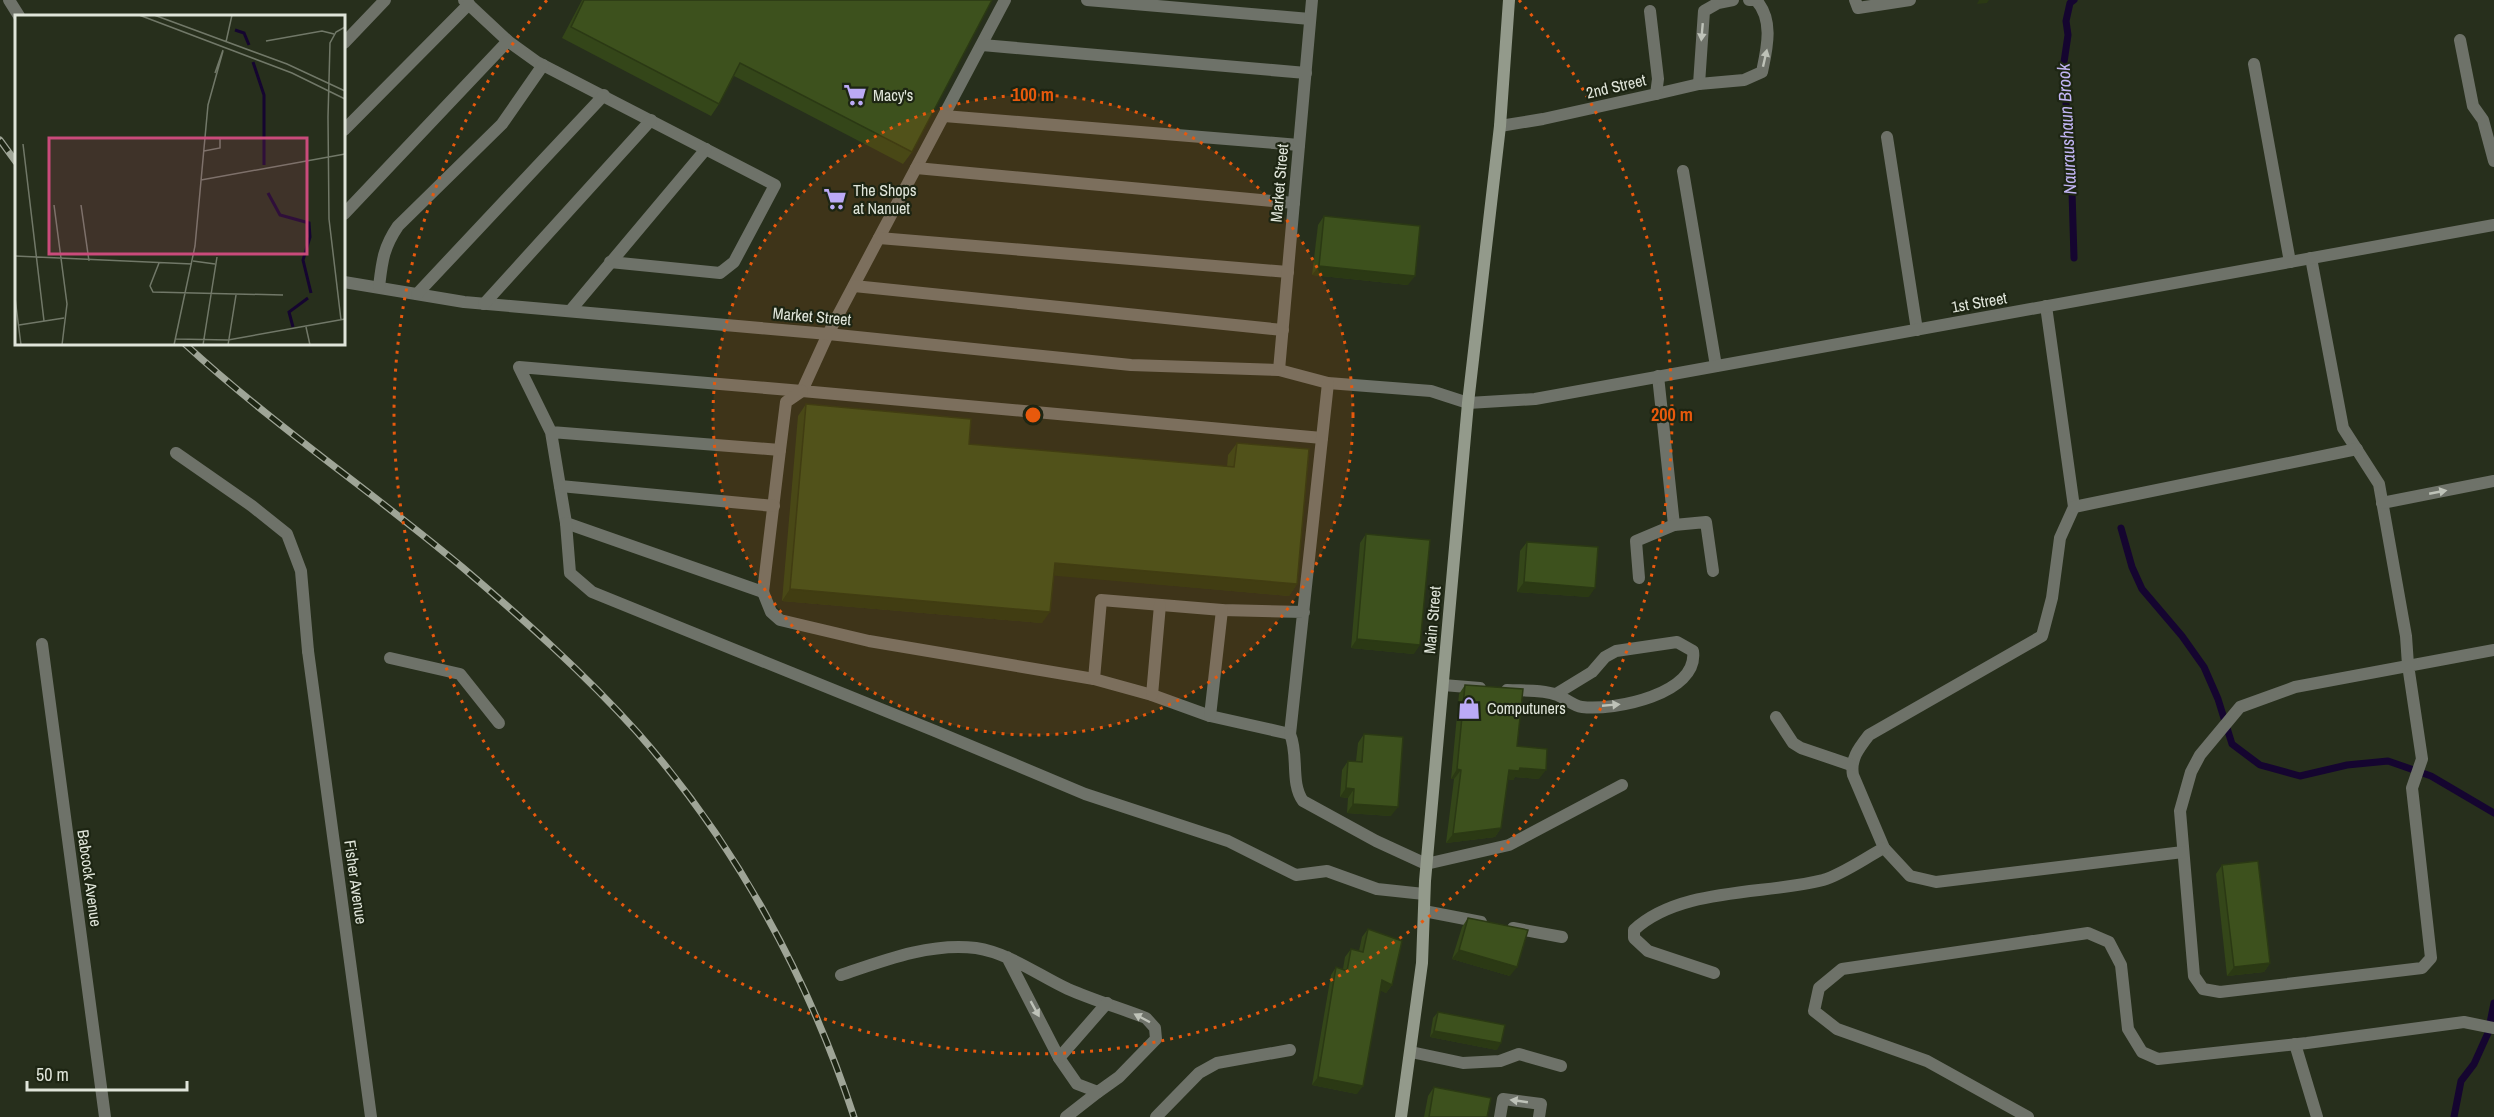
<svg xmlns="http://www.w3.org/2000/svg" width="2494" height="1117" font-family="'Archivo Narrow',sans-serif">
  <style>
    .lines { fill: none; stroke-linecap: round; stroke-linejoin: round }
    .stream { stroke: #150530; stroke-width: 7 }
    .lane { stroke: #6e7269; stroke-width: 12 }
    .street { stroke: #6e7269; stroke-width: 12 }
    .secondary { stroke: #939a8b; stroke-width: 12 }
    .rail-casing { stroke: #9fa597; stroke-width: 7 }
    .rail { stroke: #1d2513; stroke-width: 4.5; stroke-dasharray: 14; stroke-linecap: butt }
    .wall { fill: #344619 }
    .shaded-wall { fill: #2b3914 }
    .building { fill: #3d511d; stroke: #2b3914; stroke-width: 1.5 }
    .oneway { fill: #bec2b8 }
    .ring { fill: none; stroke: #e8590c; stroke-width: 3; stroke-dasharray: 3 6 }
    .labels { text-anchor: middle; stroke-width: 4.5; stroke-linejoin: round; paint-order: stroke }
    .street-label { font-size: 16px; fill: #e0e5da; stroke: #1d2513 }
    .poi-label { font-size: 16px; fill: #e0e5da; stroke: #1d2513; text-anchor: start }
    .water-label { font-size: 18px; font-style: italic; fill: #c2b5f4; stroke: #1d2513 }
    .inset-river { fill: none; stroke: #150530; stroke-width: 3 }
    .inset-road { fill: none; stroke: #717868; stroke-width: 1.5 }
    .view { fill: #ca4b7b; fill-opacity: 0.15; stroke: #ca4b7b; stroke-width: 3 }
    .inset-edge { fill: none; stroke: #e0e5da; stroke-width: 3 }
    .centre { fill: #e8590c; stroke: #1d2513; stroke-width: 3 }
    .ring-label { font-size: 18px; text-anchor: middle; font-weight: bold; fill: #e8590c; stroke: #1d2513; stroke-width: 4.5; stroke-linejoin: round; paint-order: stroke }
  </style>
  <rect width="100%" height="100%" fill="#272f1c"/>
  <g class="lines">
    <g class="stream">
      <path d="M2074,0L2070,3L2066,21L2068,35L2063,69L2069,137L2067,164L2072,191L2074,258"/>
      <path d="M2121,528L2132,567L2142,589L2182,636L2204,667L2218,699L2232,744L2260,765L2300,776L2347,765L2388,761L2431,776L2494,813"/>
      <path d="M2454,1117L2461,1081L2474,1064L2488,1033L2494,1003"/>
    </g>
    <g class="lane">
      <path d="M9,0L19,16"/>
      <path d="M464,0L508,41L537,62L775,185L734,262L720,273L610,262"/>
      <path d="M1005,0L828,334L802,391L1322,438"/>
      <path d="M1087,0L1310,19"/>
      <path d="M1855,0L1858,8L1910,0"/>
      <path d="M2460,40L2473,106L2483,120L2494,161"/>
      <path d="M344,43L385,0"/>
      <path d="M982,45L1306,73"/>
      <path d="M2254,64L2290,262"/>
      <path d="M1699,84L1704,11L1718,3L1733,0"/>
      <path d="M1656,94L1699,84L1744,80L1762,72C1767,48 1774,20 1756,0H1749"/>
      <path d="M944,116L1299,145"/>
      <path d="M344,130L469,4"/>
      <path d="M1887,137L1917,330"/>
      <path d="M916,168L1294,203"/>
      <path d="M1683,171L1716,366"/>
      <path d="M344,214L508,41"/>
      <path d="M879,238L1288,272"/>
      <path d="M2311,258L2343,428L2379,484L2406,636L2408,665L2422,759L2412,788L2431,958L2422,968L2220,992L2203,989L2194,976L2180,811L2191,772L2200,755L2240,707L2295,687L2494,650"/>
      <path d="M344,282L464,302L828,334L1131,365L1279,370L1328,383L1431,391L1468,403"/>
      <path d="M854,286L1283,330"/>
      <path d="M379,287C382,262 383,248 398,226L502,124L543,65"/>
      <path d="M417,294L604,95"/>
      <path d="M484,304L651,120"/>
      <path d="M2046,306L2074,507L2060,538L2052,598L2042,636L1869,735C1859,748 1850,759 1853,775L1884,848L1910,876L1936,882L2183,852"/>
      <path d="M570,311L706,149"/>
      <path d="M1279,370L1312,0"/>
      <path d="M1658,376L1674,525"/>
      <path d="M551,432L566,523L763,592L780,450L551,432L519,367L802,391"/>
      <path d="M780,450L786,402L802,391"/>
      <path d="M176,453L252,506L287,534L301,571L308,651"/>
      <path d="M560,486L774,506"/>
      <path d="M2382,503L2494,481"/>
      <path d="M2074,507L2357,449"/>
      <path d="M566,523L570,573L592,592L935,731L1085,794L1228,841L1296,875L1327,871L1377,889L1424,894"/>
      <path d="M1639,578L1636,541L1674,525L1706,522L1713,571"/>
      <path d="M763,592L771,612L780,620L869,641L1094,679"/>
      <path d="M1304,612L1222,610L1101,600L1094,679L1152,695L1210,716L1290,734L1328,383"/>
      <path d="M390,658L460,674L499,723"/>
      <path d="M1443,685L1480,688"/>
      <path d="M1507,690C1522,691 1543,689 1557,695C1565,698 1573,706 1582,707C1614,711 1699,694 1693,651L1677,642L1616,651L1605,657L1592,672L1556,694"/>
      <path d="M1152,695L1160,605"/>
      <path d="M1210,716L1222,610"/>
      <path d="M1776,717L1793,743L1801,748L1851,765"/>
      <path d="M1290,734C1299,755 1290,783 1303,801L1376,841L1426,864L1509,845L1622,785"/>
      <path d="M1424,911L1481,922"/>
      <path d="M1513,928L1562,937"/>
      <path d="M1714,973L1648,951L1634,938V930C1680,887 1765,895 1823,880C1843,874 1865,858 1884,848"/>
      <path d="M841,975C882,961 931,942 976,948C1009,953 1038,975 1068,989C1093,1000 1120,1008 1146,1018L1155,1028L1156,1039L1119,1077L1098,1092L1077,1084L1059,1058L1007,957"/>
      <path d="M2295,1044L2317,1117"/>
      <path d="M1411,1052L1463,1063L1500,1061L1519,1054L1561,1066"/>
      <path d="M1059,1058L1107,1003"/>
      <path d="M1066,1117L1098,1092"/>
      <path d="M1156,1117L1199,1073L1217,1063L1290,1050"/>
      <path d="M1500,1117L1503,1099L1541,1104L1539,1117"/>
      <path d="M2028,1117L1927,1061L1837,1029L1814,1011L1819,988L1842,969L2088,933L2109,942L2121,965L2128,1029L2142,1052L2158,1059L2307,1043L2464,1022L2494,1028"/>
    </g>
    <g class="street">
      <path d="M1500,126L1543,119L1656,94L1658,79L1650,11"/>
      <path d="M1468,403L1535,399L2494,225"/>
      <path d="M42,644L105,1117"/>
      <path d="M308,651L371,1117"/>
    </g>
    <path class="secondary" d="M1401,1117L1422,963L1425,881L1468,403L1500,126L1509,0"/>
    <g class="rail-casing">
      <g id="rail">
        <path d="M0,140L16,162"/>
        <path d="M185,344C272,424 371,491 462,567C523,619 583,672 637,732C735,843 808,976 854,1117"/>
      </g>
    </g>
    <use href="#rail" class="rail"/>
  </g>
  <g class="wall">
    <path d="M582,0H992L912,152L903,164L734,76L719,104L711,116L562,38Z"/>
    <path d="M1324,216L1408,285L1312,275L1318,225Z"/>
    <path d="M806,404L969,444L1227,467L1228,455L1237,443L1297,584L1289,596L1054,575L1042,623L782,601L798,416Z"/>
    <path d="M1366,534L1414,654L1351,648L1360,543Z"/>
    <path d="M1527,542L1589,597L1517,592L1520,551Z"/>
    <path d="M1465,685L1517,746L1539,779L1515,777L1513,780L1507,779L1501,828L1495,837L1446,843L1454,779H1451L1459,694Z"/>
    <path d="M1364,734L1391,816L1347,813L1348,798L1340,797L1342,770L1348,761H1356L1358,743Z"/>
    <path d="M2222,865L2270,963L2264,972L2227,976L2216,874Z"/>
    <path d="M1468,918L1510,976L1452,959L1462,927Z"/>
    <path d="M1368,929L1392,985L1386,993L1380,990L1357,1094L1312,1085L1331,975L1336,967L1343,969L1345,957L1351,949L1359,951L1362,937Z"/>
    <path d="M1438,1012L1497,1050L1430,1037L1433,1018Z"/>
    <path d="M1434,1087L1487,1117H1424L1428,1096Z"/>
  </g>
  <g class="shaded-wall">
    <path d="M1979,0H1989L1987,3L1977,4Z"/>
    <path d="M1319,266L1415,276L1408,285L1312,275Z"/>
    <path d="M1055,563L1297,584L1289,596L1046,575Z"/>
    <path d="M1524,582L1595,588L1589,597L1517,592Z"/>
    <path d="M790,589L1050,612L1042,623L782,601Z"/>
    <path d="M1357,639L1420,645L1414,654L1351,648Z"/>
    <path d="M1520,768L1546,770L1539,779L1515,777L1513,780L1502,779L1509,770Z"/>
    <path d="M1457,769L1461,770L1454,779H1451Z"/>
    <path d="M1346,788L1354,789L1348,798L1340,797Z"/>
    <path d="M1353,804L1398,807L1391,816L1347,813Z"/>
    <path d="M1501,828L1495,837L1446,843L1453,834Z"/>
    <path d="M1459,950L1517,967L1510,976L1452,959Z"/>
    <path d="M2270,963L2264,972L2227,976L2234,967Z"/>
    <path d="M1382,980L1392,985L1386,993L1376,989Z"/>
    <path d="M1434,1031L1501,1043L1497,1050L1430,1037Z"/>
    <path d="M1318,1077L1363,1086L1357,1094L1312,1085Z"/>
  </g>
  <g class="building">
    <path d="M584,0H992L912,152L740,63L719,104L571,27Z"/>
    <path d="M1324,216L1420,226L1415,276L1319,266Z"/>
    <path d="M806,404L971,419L969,444L1234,467L1237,443L1309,449L1297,584L1055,563L1050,612L790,589Z"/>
    <path d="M1366,534L1430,540L1420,645L1357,639Z"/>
    <path d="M1527,542L1598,547L1595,588L1524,582Z"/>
    <path d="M1465,685L1523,689L1517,746L1547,749L1546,770L1520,768L1519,771L1509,770L1501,828L1453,834L1461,770L1457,769Z"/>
    <path d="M1364,734L1403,737L1398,807L1353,804L1354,789L1346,788L1348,761L1362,762Z"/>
    <path d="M2258,861L2270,963L2234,967L2222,865Z"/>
    <path d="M1468,918L1528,930L1517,967L1459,950Z"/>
    <path d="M1368,929L1402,941L1392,985L1382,980L1363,1086L1318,1077L1336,967L1347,971L1351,949L1363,952Z"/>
    <path d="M1438,1012L1505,1025L1501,1043L1434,1031Z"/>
    <path d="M1434,1087L1491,1098L1487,1117H1429Z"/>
  </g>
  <defs><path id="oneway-solid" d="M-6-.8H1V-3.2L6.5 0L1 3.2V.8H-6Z" transform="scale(1.5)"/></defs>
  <g class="oneway">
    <use href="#oneway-solid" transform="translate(1702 32) rotate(95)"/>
    <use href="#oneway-solid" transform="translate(1765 58) rotate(-77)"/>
    <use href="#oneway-solid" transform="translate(2438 492) rotate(-11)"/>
    <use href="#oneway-solid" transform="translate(1611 705) rotate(-5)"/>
    <use href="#oneway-solid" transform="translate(1035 1009) rotate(61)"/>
    <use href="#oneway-solid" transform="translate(1142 1018) rotate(-152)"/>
    <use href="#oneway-solid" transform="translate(1519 1101) rotate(-172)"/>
  </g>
  <circle cx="1033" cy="415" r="320" fill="#e8590c" fill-opacity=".12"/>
  <g class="ring">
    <circle cx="1033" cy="415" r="320"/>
    <path d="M1519 0A639 639 0 1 1 547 0"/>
  </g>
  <defs>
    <g id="supermarket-bare" transform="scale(1.8)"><path d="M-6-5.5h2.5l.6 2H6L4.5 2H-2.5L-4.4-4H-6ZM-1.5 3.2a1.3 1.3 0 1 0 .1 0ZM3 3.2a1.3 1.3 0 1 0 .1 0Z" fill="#bbaaf6" stroke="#1d2513" stroke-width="2.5" paint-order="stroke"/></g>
    <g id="shop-bare" transform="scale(1.8)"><path d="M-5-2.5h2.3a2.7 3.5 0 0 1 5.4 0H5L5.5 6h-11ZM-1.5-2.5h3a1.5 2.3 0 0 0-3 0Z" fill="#bbaaf6" stroke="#1d2513" stroke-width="2.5" paint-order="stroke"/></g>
  </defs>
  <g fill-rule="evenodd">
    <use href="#supermarket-bare" x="855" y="95"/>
    <use href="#supermarket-bare" x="835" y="199"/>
    <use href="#shop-bare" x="1469" y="708"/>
  </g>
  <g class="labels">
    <g class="street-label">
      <text transform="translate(1616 86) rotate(-13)" y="6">2nd Street</text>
      <text transform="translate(1279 183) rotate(-85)" y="6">Market Street</text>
      <text transform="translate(1979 302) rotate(-10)" y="6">1st Street</text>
      <text transform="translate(812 316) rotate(5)" y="6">Market Street</text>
      <text transform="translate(1432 620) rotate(-85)" y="6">Main Street</text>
      <text transform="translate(90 878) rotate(82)" y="6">Babcock Avenue</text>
      <text transform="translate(356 882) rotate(82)" y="6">Fisher Avenue</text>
    </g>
    <g class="poi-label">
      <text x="873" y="101">Macy's</text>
      <text x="853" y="196">The Shops<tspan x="853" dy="18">at Nanuet</tspan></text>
      <text x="1487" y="714">Computuners</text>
    </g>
    <g class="water-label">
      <text transform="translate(2067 129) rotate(-93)" y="6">Nauraushaun Brook</text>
    </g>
  </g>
  <g transform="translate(15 15)">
    <rect width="330" height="330" fill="#272f1c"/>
    <path class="inset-river" d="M220,15L229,18L234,30M238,47L249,80V150M253,178L265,200L294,208L295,222L288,245L296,278M278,312L274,297L293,283"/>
    <path class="inset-road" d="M124,0L277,58L330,84M139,0L272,49L330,76M251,26L307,16L319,19M211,27L217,0M200,58L208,35M8,129L29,306M189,136L205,133V124M186,165L330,139M39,190L52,289L47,330M66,190L74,246M0,241L177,249M178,246L200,249M144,248L135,271L138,277L268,280M0,283L6,330M326,305L314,204L313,102L315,28L321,17L330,12M4,310L49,303M291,312L295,330M161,324L213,325L330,304M159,330L180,231L193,90L208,36M188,330L202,242M213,330L221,280"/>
    <path class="view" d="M34,123H292V239H34Z"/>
    <rect width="330" height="330" class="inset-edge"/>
  </g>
  <circle cx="1033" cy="415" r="9" class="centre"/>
  <g class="ring-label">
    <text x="1033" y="101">100 m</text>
    <text x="1672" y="421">200 m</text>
  </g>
  <path d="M27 1081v9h160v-9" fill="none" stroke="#e0e5da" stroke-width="3"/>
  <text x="36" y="1081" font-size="18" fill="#e0e5da" stroke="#1d2513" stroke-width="4.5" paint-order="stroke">50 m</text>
</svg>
